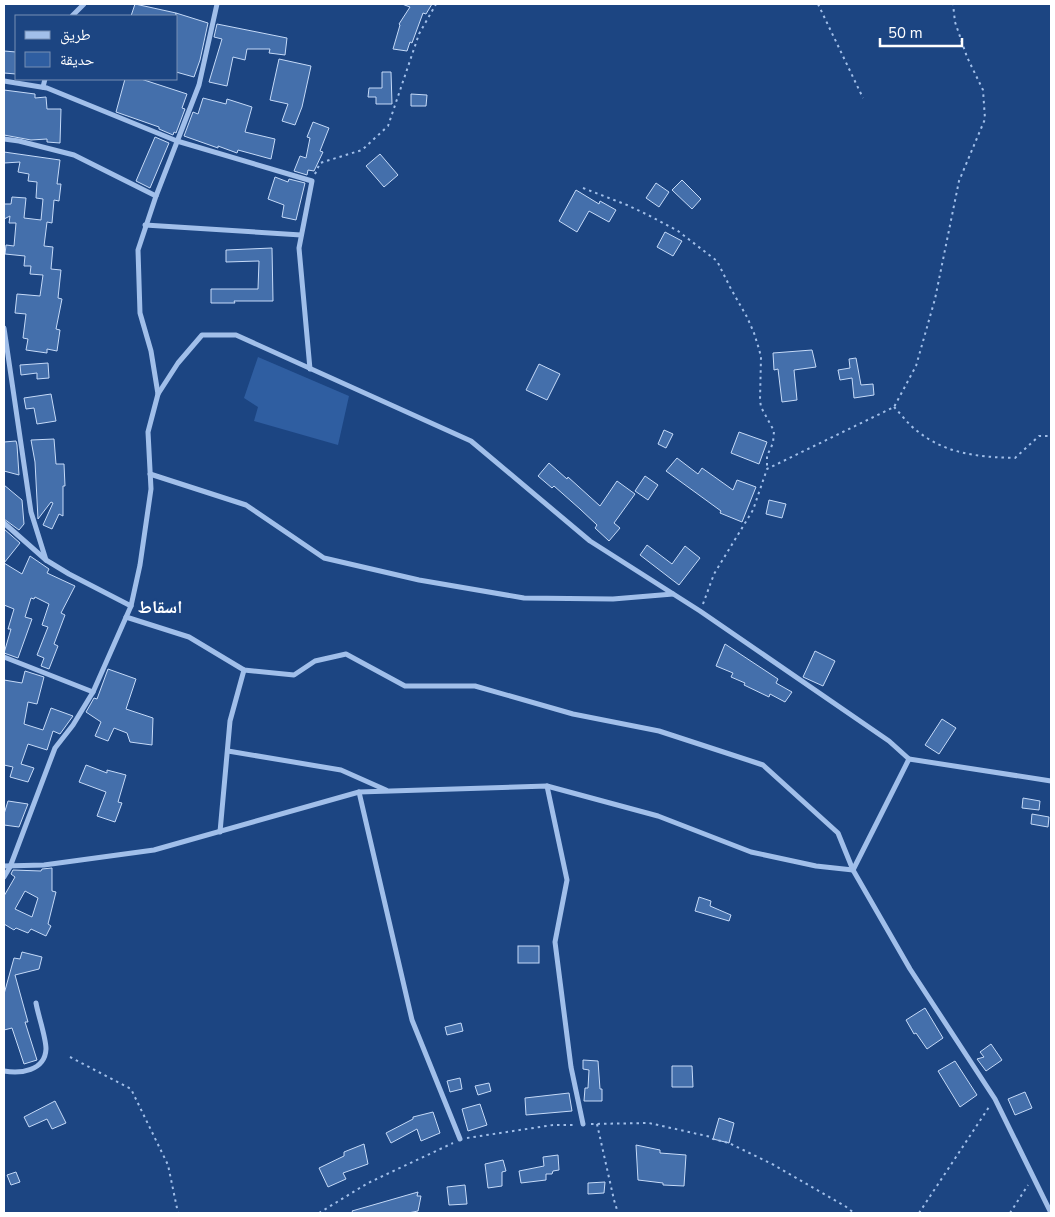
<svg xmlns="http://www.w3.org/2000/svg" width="1055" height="1217" font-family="'Nunito Sans','Noto Naskh Arabic',sans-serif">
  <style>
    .green { fill: #2f5ea1 }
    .building { fill: #446fab; stroke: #c5daf8; fill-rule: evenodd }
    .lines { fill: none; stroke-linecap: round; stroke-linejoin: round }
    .path { stroke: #a1bfea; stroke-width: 2; stroke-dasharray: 2.5 4; stroke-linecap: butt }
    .minor { stroke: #a1bfea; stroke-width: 5 }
    .labels { text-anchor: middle; stroke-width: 4; stroke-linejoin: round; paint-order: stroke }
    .quarter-label { font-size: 18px; font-weight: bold; fill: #fff; stroke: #1c4582 }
  </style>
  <rect width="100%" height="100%" fill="#1c4582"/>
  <path class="green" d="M258,357L349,396L338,445L254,421L258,407L244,398Z"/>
  <g class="building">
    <path d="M135,4L176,13V16H131Z"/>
    <path d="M402,4H432L426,14L423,13L412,43L410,42L407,51L393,49L400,25L399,24L410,7Z"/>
    <path d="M176,13L208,23L200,60L194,77L176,72Z"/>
    <path d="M217,24L287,38L285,55L269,53L270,49H247L245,60L233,57L227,86L209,82L222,39L214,37Z"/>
    <path d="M4,51L16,52V74L4,73Z"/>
    <path d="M279,59L311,66L302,107L295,125L282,121L288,104L270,100Z"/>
    <path d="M382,72H391L392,104H376V97H368L369,88H382Z"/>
    <path d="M125,79H141L187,94L182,108L185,109L176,133L174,132L173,135L159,129V127L116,112Z"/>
    <path d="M4,90L35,94V98L46,97L47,109H61L60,143L47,142V139L31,140L4,135Z"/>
    <path d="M411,94L427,95L426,106H411Z"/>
    <path d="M203,98L226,104L227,99L252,107L245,132L275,139L271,159L238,150L237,153L218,146V148L184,136L193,112L198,114Z"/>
    <path d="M313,122L329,128L320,151L323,152L314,171L308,170L307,175L294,171L300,156L306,158L310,138L307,137Z"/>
    <path d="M155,137L169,143L150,188L136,181Z"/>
    <path d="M4,152L60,160L57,184H61L59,201L54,200L52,223L47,222L44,246L53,247L51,269L61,270L58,298L62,299L56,329L60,330L57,351L47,349V353L26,350L28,339L23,338L26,314L15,313L17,294L40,296L43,275L30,274L31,266H24L25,256L5,254L6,245L14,246L16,223H9L10,216L4,219V204H11L12,197L26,198L24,218L41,220L43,199L36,198L37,182L28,181L29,174L18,172L20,162L4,163Z"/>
    <path d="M380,154L398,175L384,187L366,166Z"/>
    <path d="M275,177L288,182L289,179L305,183L296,220L282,217L284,205L268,199Z"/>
    <path d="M682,180L701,199L692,209L672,190Z"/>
    <path d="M656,183L669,192L659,207L646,198Z"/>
    <path d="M576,190L599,204L600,201L616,210L609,222L589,211L577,232L559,221Z"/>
    <path d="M665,232L682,241L673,256L657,247Z"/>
    <path d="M272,248L273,301H234L235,303H211V289H258L259,261L226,262V250Z"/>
    <path d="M812,350L816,367L794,370L797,400L782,402L778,369L774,370L773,353Z"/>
    <path d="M856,358L861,385L873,384L874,395L854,398L852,378L840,380L838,370L850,368L849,359Z"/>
    <path d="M48,363L49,378L37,379V373L21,375L20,365Z"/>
    <path d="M539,364L560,374L547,400L526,390Z"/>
    <path d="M51,394L56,421L37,424L34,408L26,409L24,398Z"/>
    <path d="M664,430L673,434L666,448L658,444Z"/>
    <path d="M739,432L767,442L759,464L731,453Z"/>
    <path d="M54,439L56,464H64L65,486H63V516L59,514L52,529L43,525L53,503L51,502L38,519L35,462L31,440Z"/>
    <path d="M16,441L17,445L19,475L4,471V442Z"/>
    <path d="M677,458L698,474L702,468L733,490L737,480L756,487L742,522L720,513L721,511L666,471Z"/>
    <path d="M549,463L567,479L568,477L600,506L617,481L635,494L614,523L620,528L609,541L595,528L597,525L580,509L554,486L552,488L538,476Z"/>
    <path d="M645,476L658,485L648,500L635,491Z"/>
    <path d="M4,485L22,500L24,524L19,530L4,519Z"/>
    <path d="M769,500L786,504L782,518L766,514Z"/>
    <path d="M4,529L20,543L4,563Z"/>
    <path d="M647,545L672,564L685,546L700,558L679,585L640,555Z"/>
    <path d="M30,556L49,569L47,573L75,586L61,613L65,615L54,644L58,646L49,669L41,666L44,658L37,655L48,627L42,625L49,604L35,597L34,599L31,598L25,617L32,619L18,658L4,653L11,629H8L14,609L4,605V563L22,574Z"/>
    <path d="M725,644L778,679L776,683L792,692L785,702L770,694L769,697L744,685L745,683L731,677L733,673L716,666Z"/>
    <path d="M815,651L835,661L823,686L803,677Z"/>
    <path d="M108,669L136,679L126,709L153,718L152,745L130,742L127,733L114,728L108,741L95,736L101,722L86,712L94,698L97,699Z"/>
    <path d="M25,671L44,677L37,704L28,702L24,724L43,730L51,708L73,716L60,734L53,731L47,750L28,744L21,764L34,768L28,782L10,777L13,767L4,765V680L22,683Z"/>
    <path d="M942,719L956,728L939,754L925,745Z"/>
    <path d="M86,765L107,773V770L126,775L118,802L122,803L115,822L97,816L106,792L79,782Z"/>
    <path d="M1023,798L1040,801L1039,810L1022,808Z"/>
    <path d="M8,801L28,804L19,827L4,825V814Z"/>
    <path d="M1032,814L1049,817L1048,827L1031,824Z"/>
    <path d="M52,868V891L56,892L48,924L51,926L46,936L31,929L28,933L16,928L14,930L4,924V896L15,877L11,874L13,870L41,871L42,869ZM25,891L38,898L32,917L15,909Z"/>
    <path d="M699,897L711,901L710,906L731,915L729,921L695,911Z"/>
    <rect x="518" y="946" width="21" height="17"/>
    <path d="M22,952L42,957L39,969L15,975L28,1022H25L37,1060L24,1064L12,1028L4,1030V994L14,958L20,959Z"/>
    <path d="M925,1008L943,1038L927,1049L916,1033L914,1034L906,1020Z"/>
    <path d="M461,1023L463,1031L447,1035L445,1027Z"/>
    <path d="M991,1044L1002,1060L986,1071L977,1059L984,1057L980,1052Z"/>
    <path d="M583,1060L598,1061L600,1089H602V1101H584L585,1088H588L589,1070L583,1069Z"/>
    <path d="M955,1061L977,1095L960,1107L938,1071Z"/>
    <path d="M672,1066H692L693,1087H672Z"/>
    <path d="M460,1078L462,1089L450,1092L447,1081Z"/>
    <path d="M489,1083L491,1091L478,1095L475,1086Z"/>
    <path d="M1025,1092L1032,1108L1015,1115L1008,1099Z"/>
    <path d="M569,1093L572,1111L526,1115L525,1098Z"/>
    <path d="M55,1101L66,1123L52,1129L47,1119L29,1127L24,1117Z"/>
    <path d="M480,1104L487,1125L468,1131L462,1109Z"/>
    <path d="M433,1112L440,1133L421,1141L417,1129L391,1143L386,1133L413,1119V1117Z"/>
    <path d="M719,1118L734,1123L729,1143L713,1139Z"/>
    <path d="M364,1144L368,1164L343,1173L346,1179L328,1187L319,1168L344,1156V1152Z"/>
    <path d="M636,1145L660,1150V1153L686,1155L684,1186L663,1185V1183L638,1180Z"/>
    <path d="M558,1155L559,1170L553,1171L552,1174H546V1180L521,1183L519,1171L544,1166L543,1157Z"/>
    <path d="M503,1160L506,1171L502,1172V1186L488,1188L485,1164Z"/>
    <path d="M16,1172L20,1182L11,1185L7,1175Z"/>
    <path d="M605,1182L604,1193L588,1194V1183Z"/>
    <path d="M465,1185L467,1204L449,1205L447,1187Z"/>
    <path d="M418,1192L417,1196H421L418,1211L408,1213H353L352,1211Z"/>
  </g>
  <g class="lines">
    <g class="path">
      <path d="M818,4L863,98"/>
      <path d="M315,174L320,163L362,150L388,126L419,34L436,4"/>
      <path d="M583,188L627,205L648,215L678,231L717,261L731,289L747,317L754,333L759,349L761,357L760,400L761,407L774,431L773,443L767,456V469"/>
      <path d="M894,407C901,414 908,424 916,430C945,454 978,457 1015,458L1039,436H1051"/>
      <path d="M703,604L714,574L753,510L767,469L894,407L916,366L935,299L959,181L985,119L983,90L967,57L955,22L953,4"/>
      <path d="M70,1057L131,1089L168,1165L178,1213"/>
      <path d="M591,1124L649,1123L711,1137L713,1139L729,1143L774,1165L845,1206L854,1213"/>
      <path d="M597,1124L614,1200L618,1213"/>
      <path d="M467,1138L553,1125H576"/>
      <path d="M319,1213L368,1183L453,1143"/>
      <path d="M919,1213L989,1107"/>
      <path d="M1010,1213L1028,1185"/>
    </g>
    <g class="minor">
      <path d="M72,16L84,4"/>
      <path d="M4,81L47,88L177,141L312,181L299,248L310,369"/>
      <path d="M43,87L45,79"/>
      <path d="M4,139L19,141L74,155L156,196"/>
      <path d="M145,225L301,235"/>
      <path d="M4,328L31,512L46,560L69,574L131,606"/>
      <path d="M158,394L151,351L140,313L138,250L156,196L199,85L217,4"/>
      <path d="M150,474L246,505L324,558L419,580L524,598L613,599L673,594"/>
      <path d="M4,523L46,560"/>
      <path d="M126,617L189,637L244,670L294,675L315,661L346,654L405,686H475L573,714L659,731L763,765L838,833L853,870L910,969L995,1099L1051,1213"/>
      <path d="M4,657L93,692"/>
      <path d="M228,751L341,770L386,790"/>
      <path d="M909,759L1051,781"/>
      <path d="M547,786L567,880L555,942L571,1067L583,1124"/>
      <path d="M359,792L412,1020L460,1139"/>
      <path d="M220,832L230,721L244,670"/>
      <path d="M4,866L44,865L154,850L359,792L547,786L658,816L751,852L816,866L853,870"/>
      <path d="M4,877L10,867L55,748L73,725L93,692L131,606L140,565L151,489L148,432L158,394L178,363L202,335H236L471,441L590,541L700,611L889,741L909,759L853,870"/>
      <path d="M4,1071C20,1074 45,1071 46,1049C46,1037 38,1015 36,1003"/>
    </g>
  </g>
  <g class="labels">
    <g class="quarter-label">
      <text x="160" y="613">اسقاط</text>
    </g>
  </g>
  <rect width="1055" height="1217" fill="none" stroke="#ffffff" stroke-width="10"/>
  <rect x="15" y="15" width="162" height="65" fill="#1c4582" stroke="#778fb4"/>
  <rect x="25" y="31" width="25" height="8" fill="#a1bfea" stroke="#778fb4"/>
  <text x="60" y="40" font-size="15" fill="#ffffff">طريق</text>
  <rect x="25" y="52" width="25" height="15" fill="#2f5ea1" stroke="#778fb4"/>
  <text x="60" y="65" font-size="15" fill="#ffffff">حديقة</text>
  <path d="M880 38v8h82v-8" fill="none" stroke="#ffffff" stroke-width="2.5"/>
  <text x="888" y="38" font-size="15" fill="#ffffff" stroke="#1c4582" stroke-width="4" paint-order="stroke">50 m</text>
</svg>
